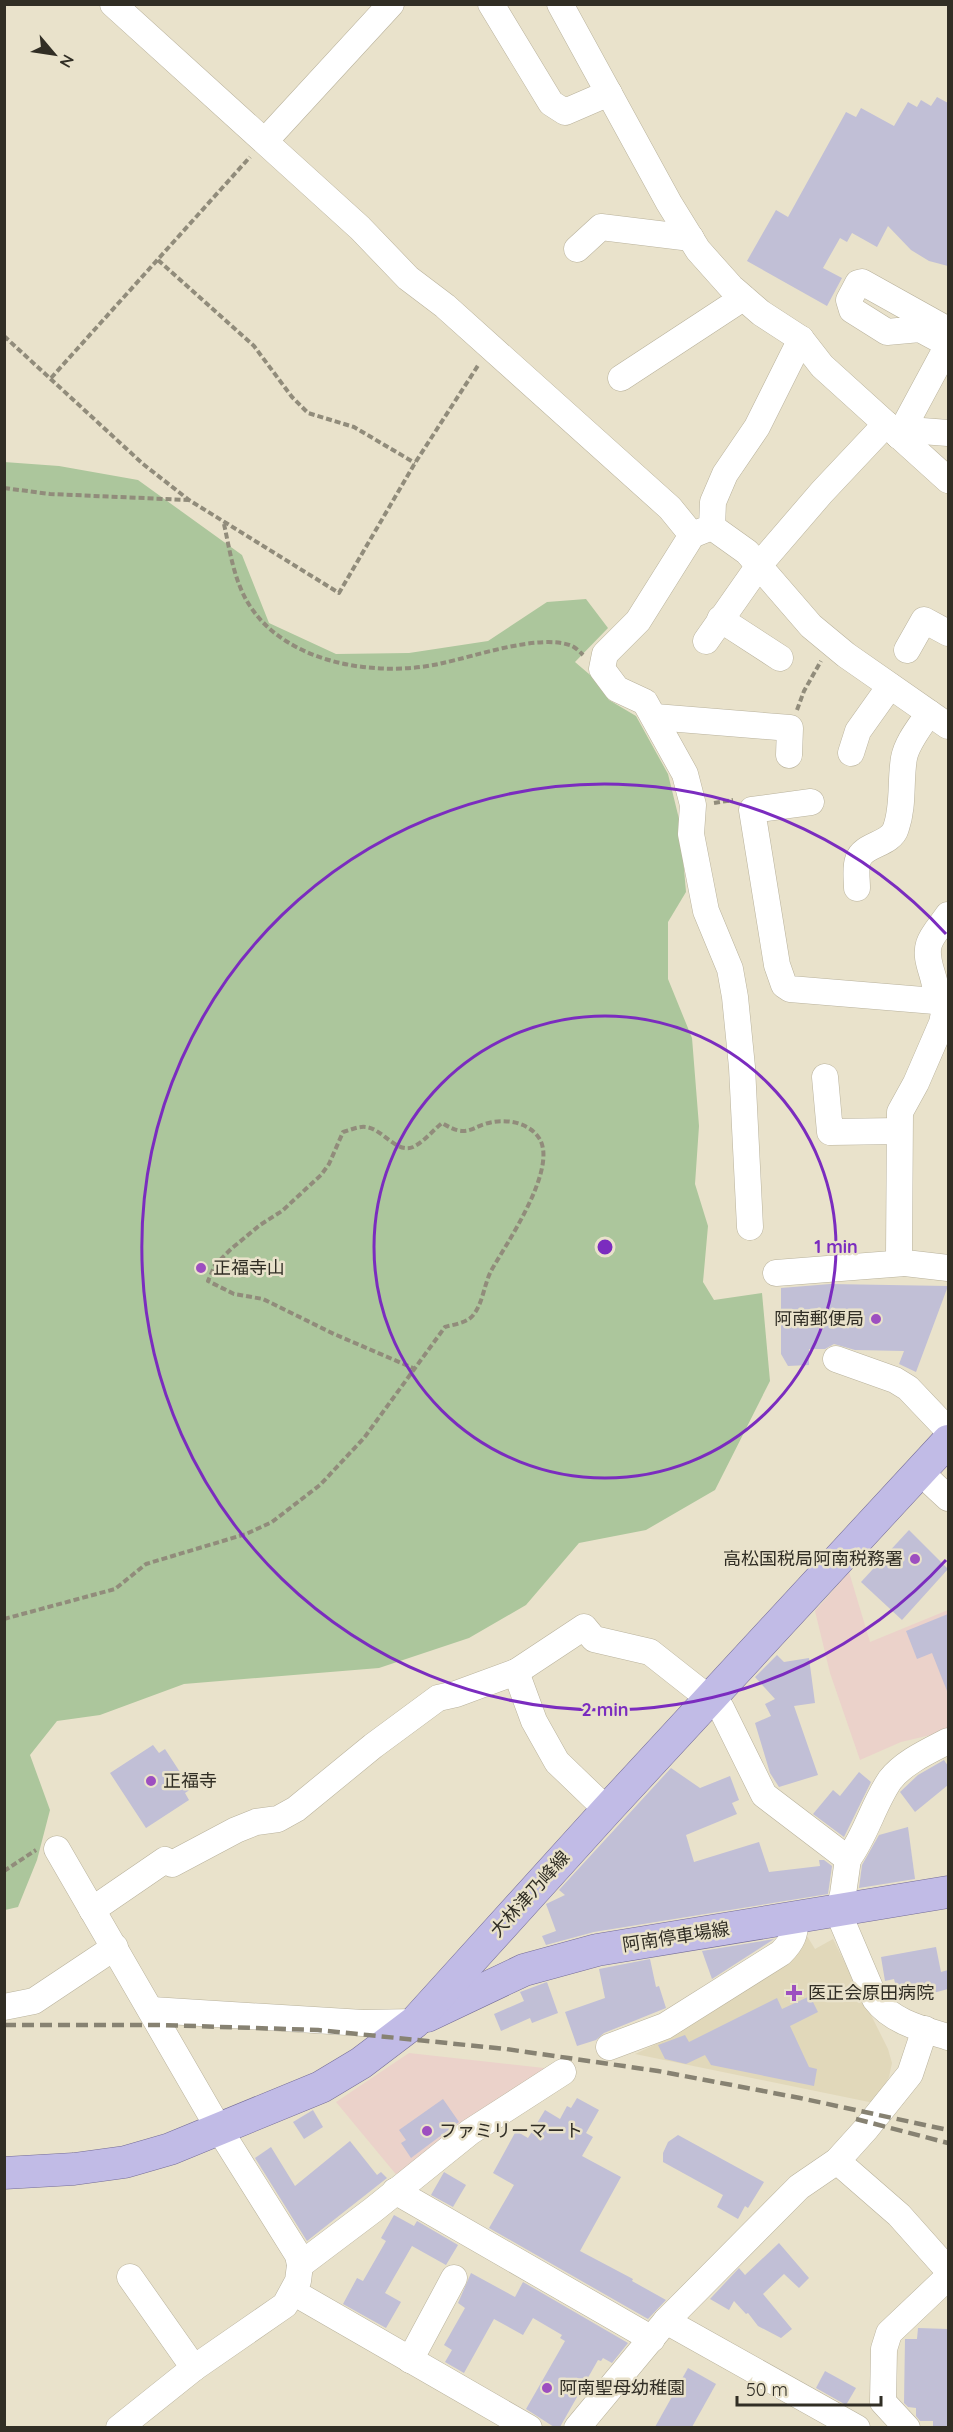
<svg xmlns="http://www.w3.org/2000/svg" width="953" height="2432" font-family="Quicksand,'Noto Sans JP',sans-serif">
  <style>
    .commercial { fill: #ebd2ca }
    .built { fill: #e1d8ba }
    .green { fill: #acc69c }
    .building { fill: #c1bfd6 }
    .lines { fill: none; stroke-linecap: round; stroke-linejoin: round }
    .minor-casing { stroke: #b9b29c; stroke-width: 27 }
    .major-casing { stroke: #746c97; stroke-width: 33 }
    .path { stroke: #918c7b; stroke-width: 4; stroke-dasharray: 6 3; stroke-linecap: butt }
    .minor { stroke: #fff; stroke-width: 26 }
    .major { stroke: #c1bbe6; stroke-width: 32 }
    .rail { stroke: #878272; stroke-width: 4.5; stroke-dasharray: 12 6; stroke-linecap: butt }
    .ring { fill: none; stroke: #7b2cbf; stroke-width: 3 }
    .poi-dot { fill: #9d4fc0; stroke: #e9e2cb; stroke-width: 2 }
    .labels { text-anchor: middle; stroke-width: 5; stroke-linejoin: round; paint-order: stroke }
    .poi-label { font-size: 18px; fill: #312e25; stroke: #e9e2cb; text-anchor: start }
    .street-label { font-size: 18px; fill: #312e25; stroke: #e9e2cb }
    .centre { fill: #7b2cbf; stroke: #e9e2cb; stroke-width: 3 }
    .ring-label { font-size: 18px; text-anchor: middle; font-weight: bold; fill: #7b2cbf; stroke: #e9e2cb; stroke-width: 5; stroke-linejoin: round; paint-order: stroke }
  </style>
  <rect width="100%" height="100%" fill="#e9e2cb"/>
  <g class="commercial">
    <path d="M849,1572L870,1642L948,1610V1731L901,1742L860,1760L830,1673L815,1611Z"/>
    <path d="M409,2053L553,2069L399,2178L336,2102Z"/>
  </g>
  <path class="built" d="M807,1936L815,1949L833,1939L888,2049L892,2063L889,2077L874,2103L635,2054L669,2038L790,1955Z"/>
  <path class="green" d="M4,462L59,466L138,480L242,555L269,623L336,654L409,653L488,641L547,602L586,599L608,628L575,662L596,680L609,700L636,716L668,774L680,823L686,892L668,922V979L692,1038L699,1126L695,1184L708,1226L703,1282L714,1300L762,1293L770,1381L715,1490L646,1530L579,1543L526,1605L469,1638L379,1668L184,1684L100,1715L57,1721L30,1755L50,1810L37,1860L18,1907L5,1910Z"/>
  <g class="building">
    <path d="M937,97L948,103V266L929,261L911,250L888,226L877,247L852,233L847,242L840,238L823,268L842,278L827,306L747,261L776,210L788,217L846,112L856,117L861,108L894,126L908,102L917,107L921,100L931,106Z"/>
    <path d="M830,1284L948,1286L916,1372L899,1364L904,1351L855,1350L834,1344L825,1349H809V1365L788,1366L781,1354V1288Z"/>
    <path d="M909,1530L948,1569L902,1620L861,1582Z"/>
    <path d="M948,1614V1691H947L932,1653L917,1659L906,1631Z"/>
    <path d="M777,1655L784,1662L809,1658L815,1703L794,1706L818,1775L779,1787L770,1773L755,1723L771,1716L765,1704L775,1699L755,1677Z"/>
    <path d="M153,1745L159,1753L165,1749L191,1789L185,1793L189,1800L146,1828L110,1773Z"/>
    <path d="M944,1760L948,1766V1785L915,1812L900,1792L918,1775Z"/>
    <path d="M671,1768L700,1788L730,1776L739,1800L732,1803L737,1814L686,1835L694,1862L759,1842L769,1872L820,1866L819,1860H824L832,1866L828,1894L594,1932L546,1945L542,1936L556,1931L546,1904L565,1895L559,1890Z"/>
    <path d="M859,1772L871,1782L844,1837L813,1814L833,1790L840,1796Z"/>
    <path d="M908,1827L915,1879L859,1888L862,1865L879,1835Z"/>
    <path d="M774,1939L771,1941L712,1979L702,1951Z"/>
    <path d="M936,1947L941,1972L948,1970V1989L900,2002L894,1979L885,1981L881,1957Z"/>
    <path d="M650,1959L656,1987L659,1986L666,2008L604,2033L596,2040L577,2046L565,2012L605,1998L599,1969Z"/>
    <path d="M547,1982L558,2013L532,2023L530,2018L501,2031L494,2014L524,2001L520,1992Z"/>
    <path d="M810,1996L818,2012L790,2026L809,2067L817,2069L814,2086L711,2065L705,2055L686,2064L665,2059L658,2045L685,2035L689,2042L777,1998L782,2009Z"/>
    <path d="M577,2098L599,2110L586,2133L593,2137L582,2156L621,2177L580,2251L633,2279L632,2281L666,2300L648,2319L489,2228L514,2185L493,2173L516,2131L528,2138L545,2110L560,2119L567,2106L571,2108Z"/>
    <path d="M443,2099L459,2122L411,2158L401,2143L406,2140L399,2130Z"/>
    <path d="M313,2110L323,2127L304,2139L293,2122Z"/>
    <path d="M678,2135L764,2182L748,2208L745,2206L738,2219L717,2207L723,2195L663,2162V2153L668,2142Z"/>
    <path d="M350,2141L377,2175L381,2172L387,2178L307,2241L255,2158L271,2147L295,2186Z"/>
    <path d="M444,2172L466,2185L453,2207L431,2195Z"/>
    <path d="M394,2215L414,2226L417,2221L458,2245L446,2265L412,2246L385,2293L401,2302L386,2328L343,2304L357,2278L363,2281L386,2241L381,2238Z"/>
    <path d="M779,2243L809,2278L799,2288L784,2274L763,2294L792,2329L781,2338L758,2326L748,2313L746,2314L734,2301L729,2310L710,2299L739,2268L745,2275Z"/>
    <path d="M471,2273L515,2297L523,2282L628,2343L612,2363L603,2358L601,2361L598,2360L560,2427H554L526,2409L565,2341L560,2338L562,2335L533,2318L523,2335L494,2319L464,2373L445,2362L452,2350L444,2345L465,2308L458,2303Z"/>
    <path d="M918,2328L948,2329V2427H933V2421H920L916,2416V2408L908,2407L904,2403L905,2339H917Z"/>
    <path d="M688,2368L716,2384L692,2427H655Z"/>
    <path d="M825,2371L856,2388L846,2405L816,2388Z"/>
  </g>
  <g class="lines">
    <g class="minor-casing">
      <g id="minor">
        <path d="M113,4L360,228L408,278L445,306L670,508L692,535"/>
        <path d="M491,4L551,103L565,112L609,93"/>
        <path d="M560,4L669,203L698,250L731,287L761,313L801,339L822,366L948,480"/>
        <path d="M265,141L391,4"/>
        <path d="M577,249L601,227L691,238"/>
        <path d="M948,330L862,282L858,283L849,300L852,310L887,332L920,329L948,344"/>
        <path d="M621,378L743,298"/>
        <path d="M899,436L948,345"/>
        <path d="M899,436L922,431L948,433"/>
        <path d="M712,527L747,552L811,626L846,655L948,726"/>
        <path d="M720,619L780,658"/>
        <path d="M706,641L760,564L822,492L886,424"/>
        <path d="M907,650L924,620L948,633"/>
        <path d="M655,717L790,728L789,755"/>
        <path d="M851,753L858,731L890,686"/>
        <path d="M811,802L752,810L777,965L784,985L790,989L935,1001L942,1004L944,1013L942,1023L916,1083L900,1112L899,1255L905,1263L948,1268"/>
        <path d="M857,888C857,880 855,868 858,860C863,844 891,845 896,828C904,805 900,781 904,758C907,742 920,727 929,713"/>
        <path d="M935,1001C940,981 923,963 929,944C932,934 943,923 948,915"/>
        <path d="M825,1077L830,1132L899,1131"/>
        <path d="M750,1227L742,1067L735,997L730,969L706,911L691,834L693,805L685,774L645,702L617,689L602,669L605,654L638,621L692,535L712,527L713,502L725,474L757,427L801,339"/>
        <path d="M776,1273L905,1263"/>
        <path d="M836,1359L895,1380L908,1388L948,1430"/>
        <path d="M920,1472L948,1498"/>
        <path d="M516,1672L534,1721L557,1762L607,1810"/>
        <path d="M57,1849L219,2129L298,2255L300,2265L298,2281L285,2305L194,2368L119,2428"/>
        <path d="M848,1859C866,1835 873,1805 890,1780C904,1762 929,1751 948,1741"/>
        <path d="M92,1910L165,1860L172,1864L236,1830L256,1822L278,1819L296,1809L373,1746L438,1698L456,1694L516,1672L584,1627L594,1639L650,1652L721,1708L764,1795L848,1859L843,1894L838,1912L875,1999C892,2022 922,2029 948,2037"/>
        <path d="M4,2007L34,2001L115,1947"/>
        <path d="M152,2010L363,2023L415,2022"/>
        <path d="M609,2047L665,2026L781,1953C792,1942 796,1934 795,1918"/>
        <path d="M837,2161L899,2215L948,2270"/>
        <path d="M395,2191L652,2339"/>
        <path d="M300,2265L373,2210L470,2132L563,2072"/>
        <path d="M130,2277L194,2368"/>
        <path d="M293,2292L529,2428"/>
        <path d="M666,2321L857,2428"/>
        <path d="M410,2360L454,2278"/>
        <path d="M577,2428L666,2321L799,2187L837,2161L865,2130L910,2074L925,2029"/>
        <path d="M907,2428L883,2402L884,2349L889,2333L948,2277"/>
      </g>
    </g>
    <g class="major-casing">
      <g id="major">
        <path d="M427,2016L524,1970L597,1950L948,1892"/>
        <path d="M4,2173L74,2169L125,2162L170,2149L321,2087L361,2063L415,2022L607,1810L948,1441"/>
      </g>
    </g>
    <g class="path">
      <path d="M158,260L254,346L292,397L308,413L354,427L415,463"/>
      <path d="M4,336L143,464L189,500L339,593L415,463L479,364"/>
      <path d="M51,378L250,157"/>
      <path d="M4,488L50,494L188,500"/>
      <path d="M224,524C230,551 234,582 250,606C288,665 380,678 443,663C476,656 541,633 572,646C576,648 580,652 583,655"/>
      <path d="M797,710L804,691L821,661"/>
      <path d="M714,803L733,800"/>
      <path d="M4,1619L115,1589L146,1564L246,1534L272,1522L320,1485L364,1438L445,1327C455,1324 468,1323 474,1314C483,1302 484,1285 491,1271C506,1244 559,1168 539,1138C528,1121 502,1118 485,1124C477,1126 472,1131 463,1131C456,1131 449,1127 442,1123C432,1131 424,1142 413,1147C396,1154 383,1129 366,1127C358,1126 351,1130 343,1132L329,1164L321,1175L282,1211L260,1225L231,1249L215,1265L208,1281L234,1294L263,1299L334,1334L413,1368"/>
      <path d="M4,1871L36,1850"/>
    </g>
    <use href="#minor" class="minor"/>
    <use href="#major" class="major"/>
    <g class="rail">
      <path d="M4,2025H161L318,2030L506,2049L658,2071L800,2098L948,2130"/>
      <path d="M856,2119L948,2143"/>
    </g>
  </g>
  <g class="ring">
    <circle cx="605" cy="1247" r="231"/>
    <path d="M946 1560A463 463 0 1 1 946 934"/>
  </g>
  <g class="poi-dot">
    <circle cx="201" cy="1268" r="6"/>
    <circle cx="876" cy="1319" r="6"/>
    <circle cx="915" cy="1559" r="6"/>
    <circle cx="151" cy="1781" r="6"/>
    <path d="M791 1984h6v6h6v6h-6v6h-6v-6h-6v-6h6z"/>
    <circle cx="427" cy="2131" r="6"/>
    <circle cx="547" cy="2388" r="6"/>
  </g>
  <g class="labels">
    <g class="poi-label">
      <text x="213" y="1274">正福寺山</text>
      <text x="864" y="1325" text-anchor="end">阿南郵便局</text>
      <text x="903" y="1565" text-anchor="end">高松国税局阿南税務署</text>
      <text x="163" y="1787">正福寺</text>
      <text x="808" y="1999">医正会原田病院</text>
      <text x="439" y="2137">ファミリーマート</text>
      <text x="559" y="2394">阿南聖母幼稚園</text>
    </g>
    <g class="street-label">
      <text transform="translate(530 1894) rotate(-48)" y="6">大林津乃峰線</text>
      <text transform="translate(676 1937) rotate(-9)" y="6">阿南停車場線</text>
    </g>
  </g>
  <circle cx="605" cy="1247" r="9" class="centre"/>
  <g class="ring-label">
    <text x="836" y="1253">1 min</text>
    <text x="605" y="1716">2 min</text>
  </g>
  <rect width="953" height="2432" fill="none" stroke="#312e25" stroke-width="12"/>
  <g transform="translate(54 54) rotate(119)" stroke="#e9e2cb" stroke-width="4.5" paint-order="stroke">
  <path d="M0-4.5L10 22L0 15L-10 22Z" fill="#312e25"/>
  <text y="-9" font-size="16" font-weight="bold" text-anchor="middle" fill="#312e25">N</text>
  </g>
  <path d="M737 2396v9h144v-9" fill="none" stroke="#312e25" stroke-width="3"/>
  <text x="746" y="2396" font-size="18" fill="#312e25" stroke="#e9e2cb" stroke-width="4.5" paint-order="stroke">50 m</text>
</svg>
